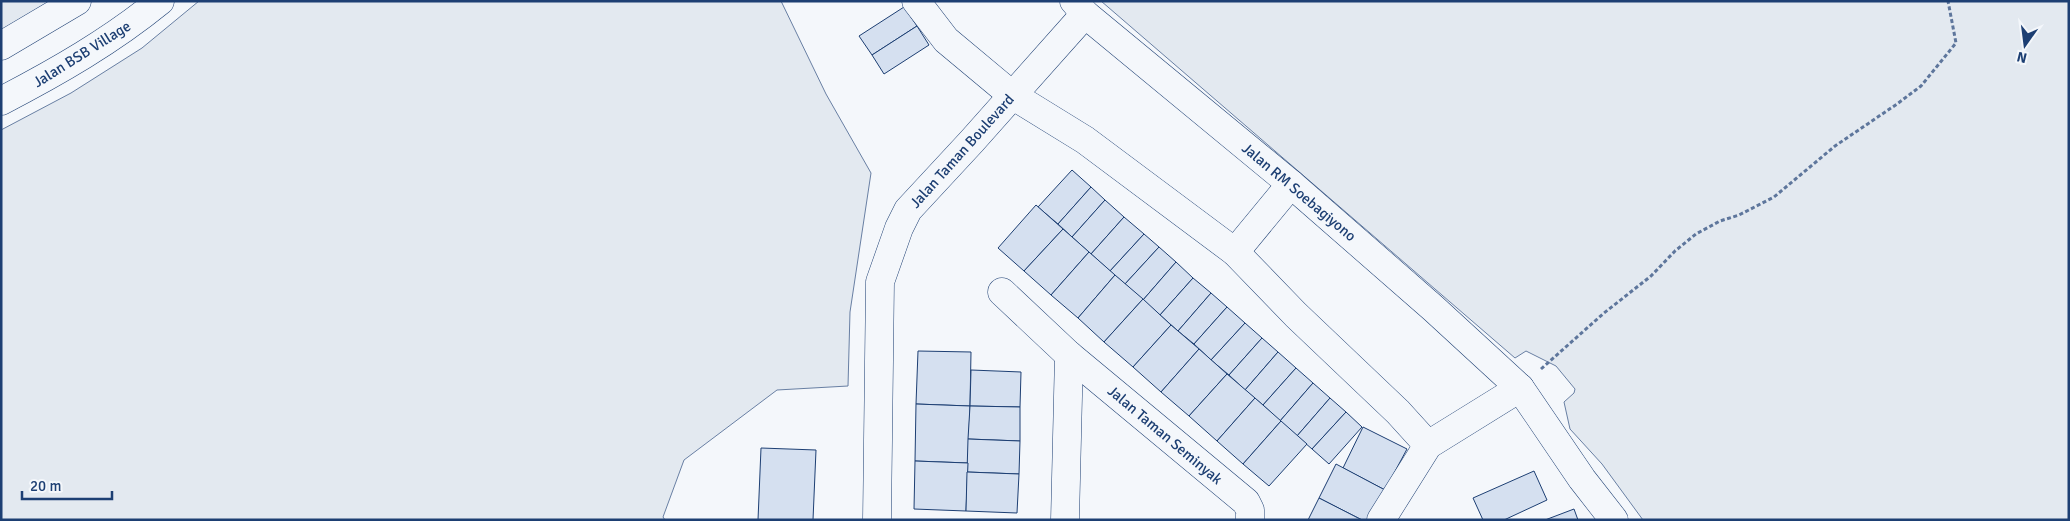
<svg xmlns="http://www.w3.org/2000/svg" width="2070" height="521" font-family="Signika,sans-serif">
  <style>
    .green { fill: #e3e9f0; stroke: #687fa3 }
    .building { fill: #d5e0f0; stroke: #1d3f73 }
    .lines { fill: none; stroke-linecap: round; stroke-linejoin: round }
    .minor-casing { stroke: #1d3f73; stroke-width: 29 }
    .major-casing { stroke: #1d3f73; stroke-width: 29 }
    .path { stroke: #5e769c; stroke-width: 3; stroke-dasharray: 4 2.5; stroke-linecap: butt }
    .minor { stroke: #f4f7fb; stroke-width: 28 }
    .major { stroke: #f4f7fb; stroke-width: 28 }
    .labels { text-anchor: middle; stroke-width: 4; stroke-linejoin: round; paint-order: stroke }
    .street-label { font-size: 15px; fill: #1d3f73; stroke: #f4f7fb }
  </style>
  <rect width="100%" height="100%" fill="#f4f7fb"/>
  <g class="green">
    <path d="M1,1H64L1,38Z"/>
    <path d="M199,1H781L826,94L871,173L850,312L848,386L777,390L684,460L663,517L665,520H1V130L71,93L142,48Z"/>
    <path d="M1101,1H2069V520H1643L1602,464L1570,429L1564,402L1574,393L1575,389L1556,366L1526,351L1515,358Z"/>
  </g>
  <g class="building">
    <path d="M904,7L917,26L872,55L859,36Z"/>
    <path d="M917,26L929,45L884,74L872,55Z"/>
    <path d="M1072,170L1091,187L1058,224L1038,207Z"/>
    <path d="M1091,187L1105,200L1072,237L1058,224Z"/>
    <path d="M1105,200L1124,217L1091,254L1072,237Z"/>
    <path d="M1036,205L1063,229L1024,271L998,248Z"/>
    <path d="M1124,217L1144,234L1110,271L1091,254Z"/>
    <path d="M1063,229L1089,252L1051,295L1024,271Z"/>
    <path d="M1144,234L1159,247L1125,284L1110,271Z"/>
    <path d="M1159,247L1176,262L1143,300L1125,284Z"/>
    <path d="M1089,252L1115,275L1078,318L1051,295Z"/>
    <path d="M1176,262L1193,278L1160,315L1143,300Z"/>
    <path d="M1115,275L1143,299L1104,342L1078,318Z"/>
    <path d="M1193,278L1211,293L1178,331L1160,315Z"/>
    <path d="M1211,293L1227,307L1194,344L1178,331Z"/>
    <path d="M1143,299L1171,325L1133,367L1104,342Z"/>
    <path d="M1227,307L1245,323L1211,360L1194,344Z"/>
    <path d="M1245,323L1262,338L1229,375L1211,360Z"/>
    <path d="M1171,325L1199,349L1161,392L1133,367Z"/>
    <path d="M1262,338L1278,352L1245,390L1229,375Z"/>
    <path d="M1199,349L1227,374L1189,416L1161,392Z"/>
    <path d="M918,351L971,352L970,406L916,404Z"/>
    <path d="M1278,352L1296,368L1263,405L1245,390Z"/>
    <path d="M1296,368L1313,383L1280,421L1263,405Z"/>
    <path d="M971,370L1021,372L1020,407L970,406Z"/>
    <path d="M1227,374L1255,398L1217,441L1189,416Z"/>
    <path d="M1313,383L1330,398L1297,436L1280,421Z"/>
    <path d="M1255,398L1281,421L1243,464L1217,441Z"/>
    <path d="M1330,398L1346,412L1312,449L1297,436Z"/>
    <path d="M916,404L970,406L968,463L915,461Z"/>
    <path d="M970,406L1020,407V441L968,439Z"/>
    <path d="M1346,412L1362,427L1329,464L1312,449Z"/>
    <path d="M1281,421L1307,444L1269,486L1243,464Z"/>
    <path d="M1363,427L1407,449L1385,490L1343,468Z"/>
    <path d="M968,439L1020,441L1019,474L967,472Z"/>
    <path d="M761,448L816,450L813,520H758Z"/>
    <path d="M915,461L968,463L966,511L914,509Z"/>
    <path d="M1336,464L1385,490L1370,520H1362L1319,498Z"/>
    <path d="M1534,471L1547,500L1504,520H1483L1473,498Z"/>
    <path d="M967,472L1019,474L1017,513L966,511Z"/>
    <path d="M1319,498L1362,520H1308Z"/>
    <path d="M1574,509L1578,520H1545Z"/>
  </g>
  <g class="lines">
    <g class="minor-casing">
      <g id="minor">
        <path d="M916,1L946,40L1012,95L1085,140L1235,252L1296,315L1398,412L1428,445"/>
        <path d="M1,46L77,1"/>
        <path d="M1,101C57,72 111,41 160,1"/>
        <path d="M1235,252L1291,184"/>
        <path d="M1002,292L1069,355L1246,502L1250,510V520"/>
        <path d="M877,520L880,282L899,228L908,210L972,141L1085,14"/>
        <path d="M1065,520L1069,355"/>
        <path d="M1381,520L1428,445L1520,388"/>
      </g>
    </g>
    <g class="major-casing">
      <path id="major" d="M1074,1L1085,14L1291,184L1433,308L1520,388L1582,479L1614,520"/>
    </g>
    <path class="path" d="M1541,369L1604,313L1651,276L1675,251L1696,234L1720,221L1739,215L1774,197L1835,146L1897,104L1921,86L1956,43L1948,1"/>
    <use href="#minor" class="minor"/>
    <use href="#major" class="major"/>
  </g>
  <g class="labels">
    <g class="street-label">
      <text transform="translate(82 54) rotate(-32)" y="5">Jalan BSB Village</text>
      <text transform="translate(962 151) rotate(-48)" y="5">Jalan Taman Boulevard</text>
      <text transform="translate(1299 192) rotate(40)" y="5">Jalan RM Soebagiyono</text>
      <text transform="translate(1165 435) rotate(40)" y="5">Jalan Taman Seminyak</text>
    </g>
  </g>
  <rect width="2070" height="521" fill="none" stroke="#1d3f73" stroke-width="5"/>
  <g transform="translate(2025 45) rotate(194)" stroke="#f4f7fb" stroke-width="4" paint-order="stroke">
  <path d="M0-4L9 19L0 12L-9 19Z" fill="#1d3f73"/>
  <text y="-8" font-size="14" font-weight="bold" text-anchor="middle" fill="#1d3f73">N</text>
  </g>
  <path d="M22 491v8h90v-8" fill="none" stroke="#1d3f73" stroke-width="2.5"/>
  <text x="30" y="491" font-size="15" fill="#1d3f73" stroke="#f4f7fb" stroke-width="4" paint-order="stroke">20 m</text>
</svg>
